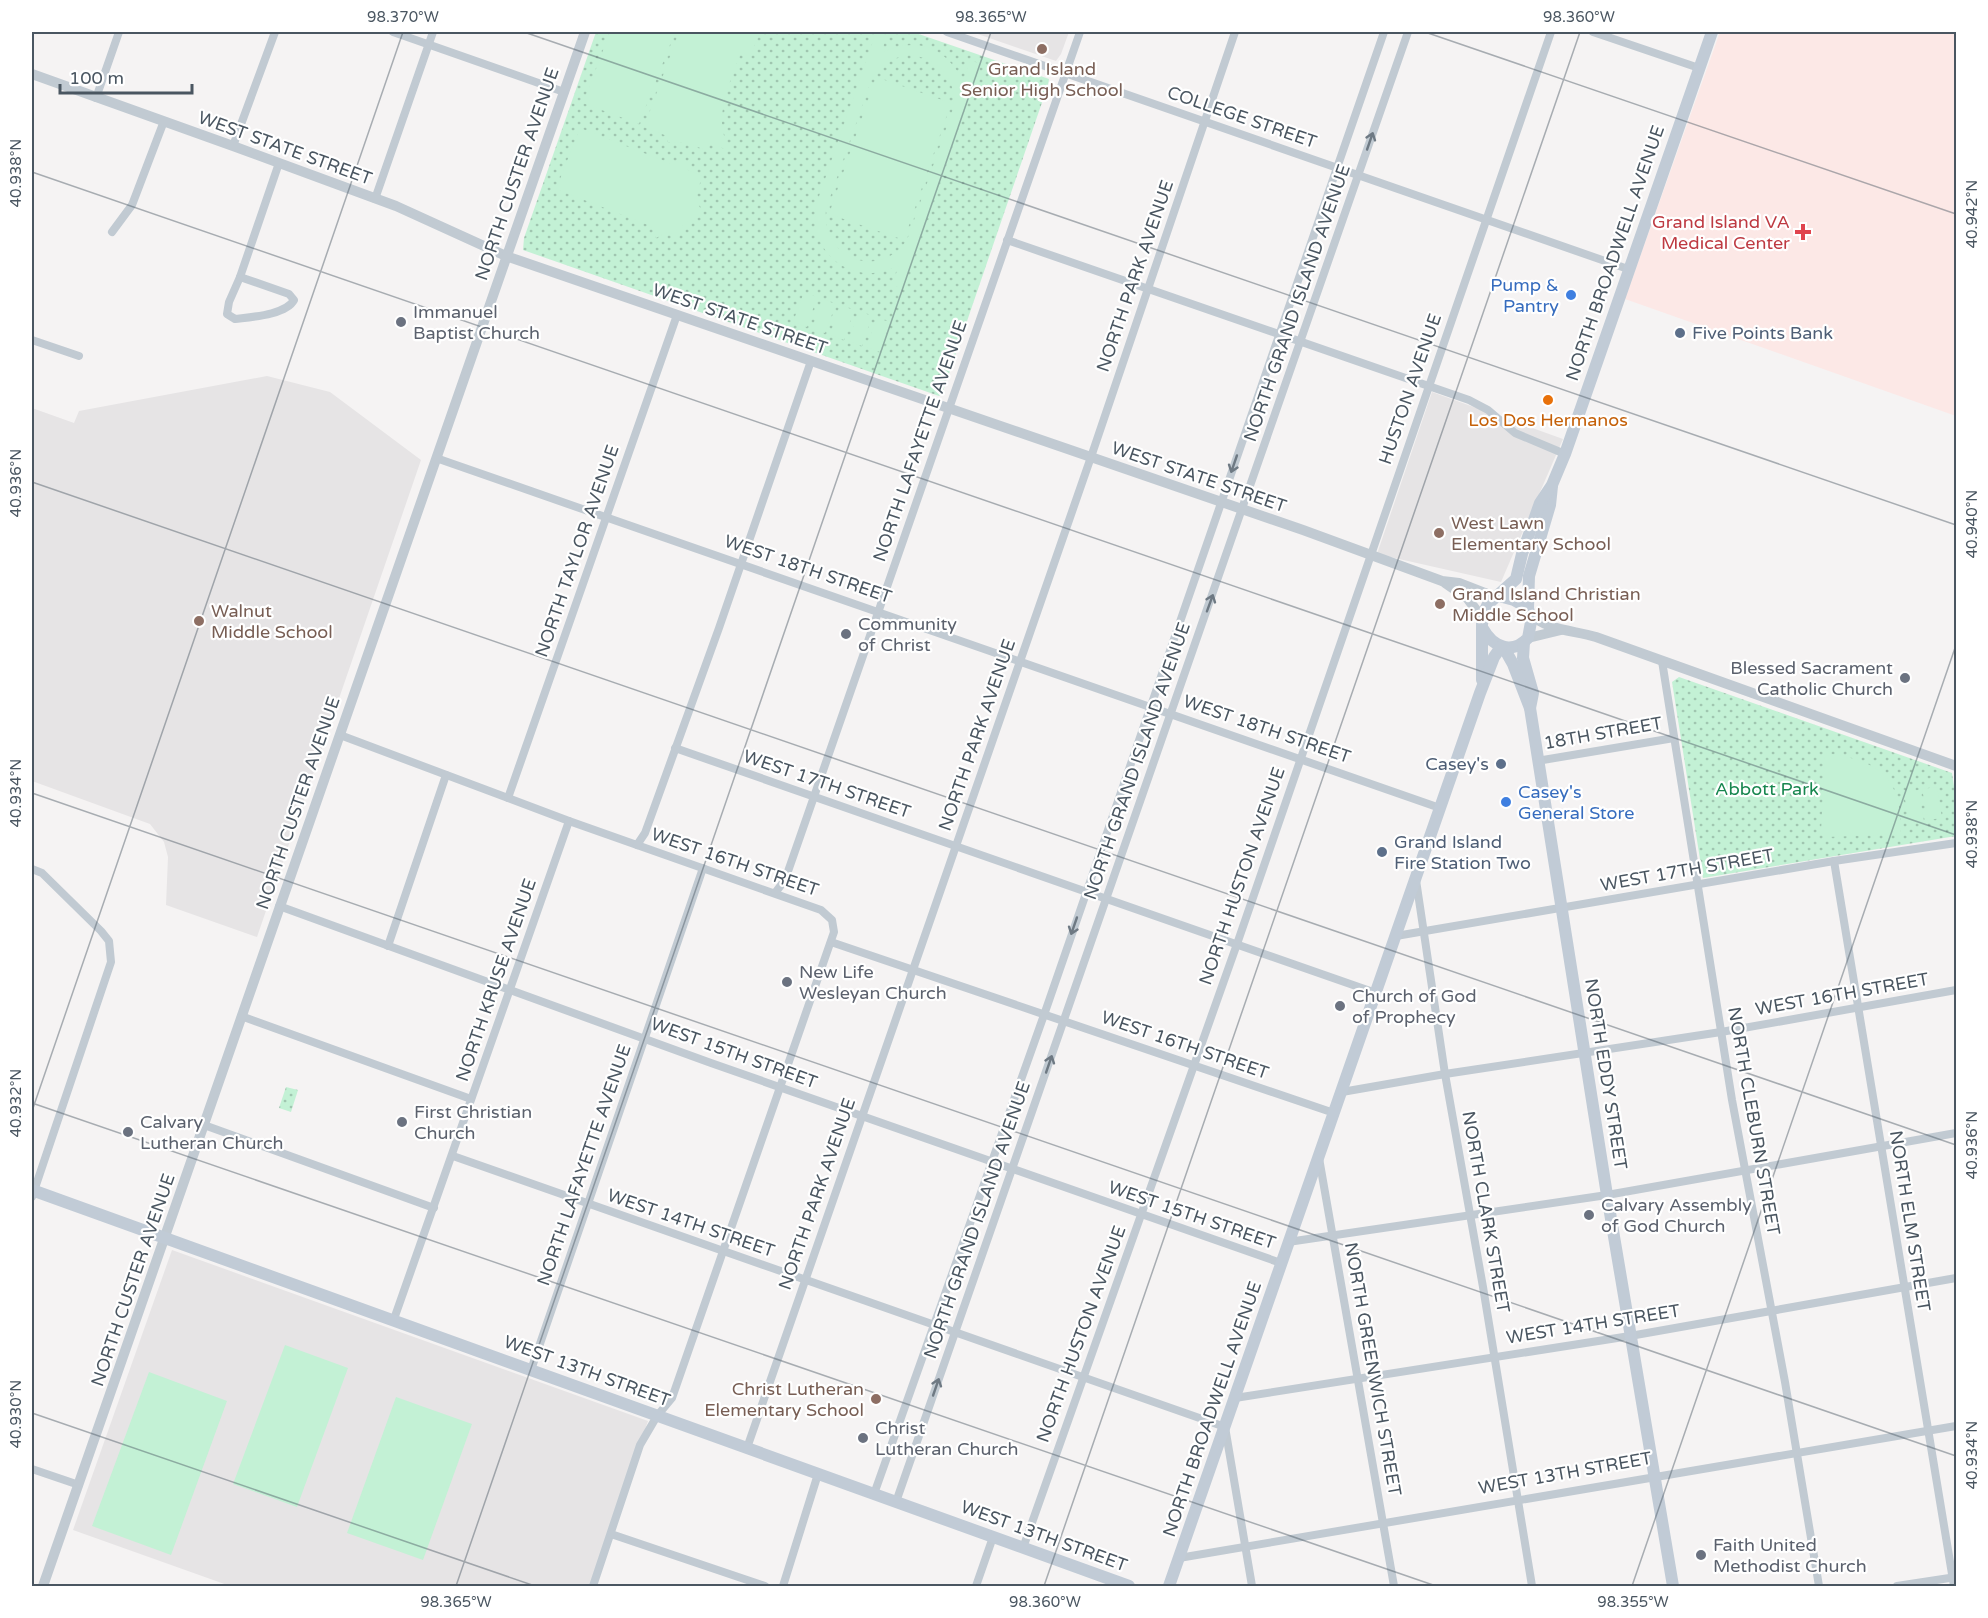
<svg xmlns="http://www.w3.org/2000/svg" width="1988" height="1618" font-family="'Varela Round',sans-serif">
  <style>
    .education { fill: #e6e4e5 }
    .medical { fill: #fce8e6 }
    .grass { fill: url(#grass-dots) }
    .pitch { fill: #c3f1d5; fill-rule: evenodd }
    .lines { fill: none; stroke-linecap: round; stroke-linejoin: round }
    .minor { stroke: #c1cad2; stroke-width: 8 }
    .tertiary { stroke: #c1cad2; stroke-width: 10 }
    .secondary { stroke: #c1cbd6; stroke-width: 12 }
    .oneway { stroke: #6e7983 }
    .ticks { fill: none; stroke: #4a5661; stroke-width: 1.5; stroke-opacity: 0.45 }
    .education-dot { fill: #8d6e63; stroke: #fff; stroke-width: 2 }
    .health-dot { fill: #e0444e; stroke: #fff; stroke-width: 2 }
    .shop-dot { fill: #3f7fe0; stroke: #fff; stroke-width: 2 }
    .worship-dot { fill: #6b7280; stroke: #fff; stroke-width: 2 }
    .service-dot { fill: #5c6f8a; stroke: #fff; stroke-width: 2 }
    .food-dot { fill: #e8710a; stroke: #fff; stroke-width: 2 }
    .labels { text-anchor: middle; stroke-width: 4.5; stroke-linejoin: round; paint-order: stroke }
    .education-label { font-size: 18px; fill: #785e54; stroke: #fff; text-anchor: start }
    .street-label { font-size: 18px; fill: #4a5661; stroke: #fff }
    .health-label { font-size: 18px; fill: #be3a42; stroke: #fff; text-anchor: end }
    .shop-label { font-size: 18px; fill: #366cbe; stroke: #fff; text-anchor: end }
    .worship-label { font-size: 18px; fill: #5b616d; stroke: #fff; text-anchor: start }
    .service-label { font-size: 18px; fill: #4e5e75; stroke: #fff; text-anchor: start }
    .food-label { font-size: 18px; fill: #c56008; stroke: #fff }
    .park-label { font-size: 18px; fill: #17864f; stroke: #fff }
    .neatline { fill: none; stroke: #4a5661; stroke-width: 2 }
    .ticks-label { font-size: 15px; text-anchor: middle; fill: #4a5661 }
  </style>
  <defs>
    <pattern id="grass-dots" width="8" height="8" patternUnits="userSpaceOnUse" patternTransform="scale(1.5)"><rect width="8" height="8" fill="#c3f1d5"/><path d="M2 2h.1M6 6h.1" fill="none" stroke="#a0c6b0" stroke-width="1.8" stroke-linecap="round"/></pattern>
  </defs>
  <rect width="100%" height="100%" fill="#f5f3f3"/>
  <g class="education">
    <path d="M972,32H1069L1061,54L1056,61Z"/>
    <path d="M267,376L330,392L421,460L257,937L166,905L168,857L164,842L150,824L32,781V408L74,423L79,411Z"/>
    <path d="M1432,392L1563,439L1501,582L1377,554Z"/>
    <path d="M172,1250L648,1421L590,1586H230L73,1530Z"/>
  </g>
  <path class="medical" d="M1720,32H1956V416L1625,299Z"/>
  <g class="grass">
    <path d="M596,32H913L1049,79L1048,85L942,394L939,396L523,250L524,238Z"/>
    <path d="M1679,677L1952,773L1956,800V836L1703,878L1672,682Z"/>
    <path d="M286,1087L298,1090L291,1112L279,1108Z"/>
  </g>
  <g class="pitch">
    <path d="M610,32H675L639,124L583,103Z"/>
    <path d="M679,32H760L750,57L741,52C732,78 712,118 728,144V147L724,149L717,145H708L705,150L688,143L668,142L667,136L644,127Z"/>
    <path d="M876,32L887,35L881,53C915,36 946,46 963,81L970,60L981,64L903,289L892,285L899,265C854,290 805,253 817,202ZM909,55C938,57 958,79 953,109L907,240C879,281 821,259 826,209L872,78C881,64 893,57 909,55Z"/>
    <path d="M876,77L951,103L904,240L829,214Z"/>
    <path d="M580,128L672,164L684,158L688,170L703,176C698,188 692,200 703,211L702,216L684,223L679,237L667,232L656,238L651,226L556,189Z"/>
    <path d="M804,292L817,297L807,327L793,322Z"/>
    <path d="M822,299L836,304L825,333L812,329Z"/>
    <path d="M840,305L854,310L844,340L830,335Z"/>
    <path d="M859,311L872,316L862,346L848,341Z"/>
    <path d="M877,318L890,322L880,352L866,347Z"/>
    <path d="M1825,753C1858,758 1889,765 1898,801C1901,811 1900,823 1901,834L1827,837L1821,832Z"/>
    <path d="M1937,787L1942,818L1928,820L1922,789Z"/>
    <path d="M1918,790L1924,821L1909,824L1904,793Z"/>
    <path d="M285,1345L348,1368L297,1507L233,1484Z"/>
    <path d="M149,1372L227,1401L171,1555L92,1526Z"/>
    <path d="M396,1397L472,1424L423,1560L347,1533Z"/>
  </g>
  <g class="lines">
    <g class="minor">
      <path d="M393,32L564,92"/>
      <path d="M947,32L1628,269"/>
      <path d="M1593,32L1699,68"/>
      <path d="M96,98L119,32"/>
      <path d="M233,146L275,32"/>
      <path d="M375,199L433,32"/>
      <path d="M112,232L132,205L164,121"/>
      <path d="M1007,240L1469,400L1488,410L1515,433L1565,454"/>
      <path d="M240,277L289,294L294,300C286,315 250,317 235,319L227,314L229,302Z"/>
      <path d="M240,277L279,163"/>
      <path d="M32,340L79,356"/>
      <path d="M436,458L1440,808"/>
      <path d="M1662,661L1732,1100L1785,1382L1819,1586"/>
      <path d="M340,735L569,821L821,910L832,920L834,932L672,1398L657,1416L640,1445L593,1586"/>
      <path d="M675,748L1376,993"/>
      <path d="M1537,761L1674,738"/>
      <path d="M508,798L677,315"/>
      <path d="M637,845L645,833L719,628L811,361"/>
      <path d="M1834,861L1954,1586"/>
      <path d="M32,869L42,873L101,931L109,941L111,962L32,1197"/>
      <path d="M1416,880L1445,1074L1483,1287L1532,1586"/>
      <path d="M775,893L785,880L1080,32"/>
      <path d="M279,906L711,1063L1281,1263"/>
      <path d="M1396,936L1834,861L1956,843"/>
      <path d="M831,942L1334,1113"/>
      <path d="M388,946L446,775"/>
      <path d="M241,1016L471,1099"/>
      <path d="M1342,1092L1445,1074L1721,1032L1956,990"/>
      <path d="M204,1125L434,1208"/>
      <path d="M453,1156L1225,1427L1252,1586"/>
      <path d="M1319,1158L1394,1586"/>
      <path d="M1288,1242L1607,1195L1956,1133"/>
      <path d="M394,1319L569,821"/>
      <path d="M531,1370L703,868"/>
      <path d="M1235,1398L1630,1336L1956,1278"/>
      <path d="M747,1448L1091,457L1235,32"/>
      <path d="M32,1469L79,1485"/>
      <path d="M874,1494L1044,1015L1384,32"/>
      <path d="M896,1502L1408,32"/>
      <path d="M611,1534L765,1586"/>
      <path d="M1023,1548L1237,944L1551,32"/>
      <path d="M1179,1558L1956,1426"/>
      <path d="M783,1586L818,1474"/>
      <path d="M976,1586L993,1537"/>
      <path d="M1897,1586L1956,1577"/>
    </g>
    <g class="tertiary">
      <path d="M32,74L233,146L396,206L506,256L1303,530L1442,581L1459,583L1495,597"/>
      <path d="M1445,583L1468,599L1482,618"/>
      <path d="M1531,614C1547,631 1574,630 1596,637L1956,766"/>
      <path d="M1528,638L1561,630"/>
      <path d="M43,1586L585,32"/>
    </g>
    <g class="secondary">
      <path d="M1528,608L1529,576L1550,505L1552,486"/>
      <path d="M1483,629C1493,647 1512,655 1528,638L1531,622L1528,608L1514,600L1499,596"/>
      <path d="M1524,642L1523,658L1533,693L1530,708"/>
      <path d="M1504,648L1513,664L1530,708L1607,1195L1673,1586"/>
      <path d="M1482,680V624L1484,612L1488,604L1516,579L1522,554L1540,503L1552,485L1565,454L1712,32"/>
      <path d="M32,1190L1129,1586"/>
      <path d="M1169,1586L1480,693L1494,657L1501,647"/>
    </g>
  </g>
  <defs><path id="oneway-shaft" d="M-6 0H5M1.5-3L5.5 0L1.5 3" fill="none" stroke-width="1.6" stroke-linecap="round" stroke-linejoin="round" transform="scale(1.5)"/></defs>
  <g class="oneway">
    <use href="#oneway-shaft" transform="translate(1370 141) rotate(-71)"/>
    <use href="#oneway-shaft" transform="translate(1234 464) rotate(109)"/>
    <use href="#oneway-shaft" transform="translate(1210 603) rotate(-70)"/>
    <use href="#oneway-shaft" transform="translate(1074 926) rotate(109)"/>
    <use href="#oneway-shaft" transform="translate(1049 1064) rotate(-71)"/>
    <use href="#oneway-shaft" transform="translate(936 1387) rotate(-71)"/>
  </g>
  <path class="ticks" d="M524,32L1956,525M1425,32L1956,214M32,172L1956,835M32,482L1956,1145M32,793L1956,1456M32,1103L1436,1586M32,1111L403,32M32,1413L535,1586M456,1586L991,32M1044,1586L1580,32M1632,1586L1956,645"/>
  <g class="education-dot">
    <circle cx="1042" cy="49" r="6"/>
    <circle cx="1439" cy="533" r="6"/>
    <circle cx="1440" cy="604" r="6"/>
    <circle cx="199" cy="621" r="6"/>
    <circle cx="876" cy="1399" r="6"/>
  </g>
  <path class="health-dot" d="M1800 223h6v6h6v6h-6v6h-6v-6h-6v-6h6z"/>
  <g class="shop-dot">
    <circle cx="1571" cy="295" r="6"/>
    <circle cx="1506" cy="802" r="6"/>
  </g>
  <g class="worship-dot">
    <circle cx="401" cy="322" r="6"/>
    <circle cx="846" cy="634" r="6"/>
    <circle cx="1905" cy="678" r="6"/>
    <circle cx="787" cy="982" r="6"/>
    <circle cx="1340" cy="1006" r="6"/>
    <circle cx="402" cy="1122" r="6"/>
    <circle cx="128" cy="1132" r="6"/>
    <circle cx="1589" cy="1215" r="6"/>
    <circle cx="863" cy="1438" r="6"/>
    <circle cx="1701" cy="1555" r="6"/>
  </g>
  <g class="service-dot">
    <circle cx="1680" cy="333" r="6"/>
    <circle cx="1501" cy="764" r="6"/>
    <circle cx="1382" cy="852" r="6"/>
  </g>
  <circle class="food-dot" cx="1548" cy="400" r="6"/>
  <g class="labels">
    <g class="education-label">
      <text x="1042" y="75" text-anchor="middle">Grand Island<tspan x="1042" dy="21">Senior High School</tspan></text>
      <text x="1451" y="529">West Lawn<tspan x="1451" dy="21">Elementary School</tspan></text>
      <text x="1452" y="600">Grand Island Christian<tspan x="1452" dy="21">Middle School</tspan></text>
      <text x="211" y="617">Walnut<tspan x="211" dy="21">Middle School</tspan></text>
      <text x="864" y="1395" text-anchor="end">Christ Lutheran<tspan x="864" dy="21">Elementary School</tspan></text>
    </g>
    <g class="street-label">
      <text transform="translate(1242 117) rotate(19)" y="6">COLLEGE STREET</text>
      <text transform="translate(285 148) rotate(20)" y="6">WEST STATE STREET</text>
      <text transform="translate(517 174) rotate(-71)" y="6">NORTH CUSTER AVENUE</text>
      <text transform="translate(1615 253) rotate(-71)" y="6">NORTH BROADWELL AVENUE</text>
      <text transform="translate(1135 276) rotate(-71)" y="6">NORTH PARK AVENUE</text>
      <text transform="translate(1297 303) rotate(-71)" y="6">NORTH GRAND ISLAND AVENUE</text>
      <text transform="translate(740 319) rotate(19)" y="6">WEST STATE STREET</text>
      <text transform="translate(1410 389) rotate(-71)" y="6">HUSTON AVENUE</text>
      <text transform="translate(920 441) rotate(-71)" y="6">NORTH LAFAYETTE AVENUE</text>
      <text transform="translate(1199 477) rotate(19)" y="6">WEST STATE STREET</text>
      <text transform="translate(577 551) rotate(-71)" y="6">NORTH TAYLOR AVENUE</text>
      <text transform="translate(808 569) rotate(19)" y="6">WEST 18TH STREET</text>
      <text transform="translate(1267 729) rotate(19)" y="6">WEST 18TH STREET</text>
      <text transform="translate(1603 733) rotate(-10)" y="6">18TH STREET</text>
      <text transform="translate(977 735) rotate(-71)" y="6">NORTH PARK AVENUE</text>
      <text transform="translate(1137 761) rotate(-71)" y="6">NORTH GRAND ISLAND AVENUE</text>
      <text transform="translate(827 784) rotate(19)" y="6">WEST 17TH STREET</text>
      <text transform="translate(298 803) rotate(-71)" y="6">NORTH CUSTER AVENUE</text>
      <text transform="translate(735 862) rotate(19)" y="6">WEST 16TH STREET</text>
      <text transform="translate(1687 870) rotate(-10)" y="6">WEST 17TH STREET</text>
      <text transform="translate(1242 876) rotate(-71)" y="6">NORTH HUSTON AVENUE</text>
      <text transform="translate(496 980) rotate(-71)" y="6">NORTH KRUSE AVENUE</text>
      <text transform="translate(1842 994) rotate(-10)" y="6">WEST 16TH STREET</text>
      <text transform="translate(1185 1045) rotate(19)" y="6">WEST 16TH STREET</text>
      <text transform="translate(734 1053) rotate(20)" y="6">WEST 15TH STREET</text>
      <text transform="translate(1606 1074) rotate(81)" y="6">NORTH EDDY STREET</text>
      <text transform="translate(1754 1121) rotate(80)" y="6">NORTH CLEBURN STREET</text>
      <text transform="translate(584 1165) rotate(-71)" y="6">NORTH LAFAYETTE AVENUE</text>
      <text transform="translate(817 1194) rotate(-71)" y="6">NORTH PARK AVENUE</text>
      <text transform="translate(1486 1212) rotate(80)" y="6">NORTH CLARK STREET</text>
      <text transform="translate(1192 1215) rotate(19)" y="6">WEST 15TH STREET</text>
      <text transform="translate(977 1220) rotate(-71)" y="6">NORTH GRAND ISLAND AVENUE</text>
      <text transform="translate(1910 1221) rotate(81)" y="6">NORTH ELM STREET</text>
      <text transform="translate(691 1223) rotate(19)" y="6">WEST 14TH STREET</text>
      <text transform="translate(133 1280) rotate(-71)" y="6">NORTH CUSTER AVENUE</text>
      <text transform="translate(1593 1324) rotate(-9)" y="6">WEST 14TH STREET</text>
      <text transform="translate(1081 1334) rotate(-70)" y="6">NORTH HUSTON AVENUE</text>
      <text transform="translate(1373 1369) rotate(80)" y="6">NORTH GREENWICH STREET</text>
      <text transform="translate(587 1371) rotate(20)" y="6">WEST 13TH STREET</text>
      <text transform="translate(1212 1409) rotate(-71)" y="6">NORTH BROADWELL AVENUE</text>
      <text transform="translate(1565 1473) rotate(-10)" y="6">WEST 13TH STREET</text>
      <text transform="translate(1044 1536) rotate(20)" y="6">WEST 13TH STREET</text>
    </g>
    <g class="health-label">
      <text x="1790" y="228">Grand Island VA<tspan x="1790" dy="21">Medical Center</tspan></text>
    </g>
    <g class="shop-label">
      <text x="1559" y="291">Pump &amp;<tspan x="1559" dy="21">Pantry</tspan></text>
      <text x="1518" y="798" text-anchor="start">Casey's<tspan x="1518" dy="21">General Store</tspan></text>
    </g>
    <g class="worship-label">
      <text x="413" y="318">Immanuel<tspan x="413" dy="21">Baptist Church</tspan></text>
      <text x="858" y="630">Community<tspan x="858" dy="21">of Christ</tspan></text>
      <text x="1893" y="674" text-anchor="end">Blessed Sacrament<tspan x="1893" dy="21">Catholic Church</tspan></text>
      <text x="799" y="978">New Life<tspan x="799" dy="21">Wesleyan Church</tspan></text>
      <text x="1352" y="1002">Church of God<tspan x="1352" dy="21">of Prophecy</tspan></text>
      <text x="414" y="1118">First Christian<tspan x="414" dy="21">Church</tspan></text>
      <text x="140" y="1128">Calvary<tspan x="140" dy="21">Lutheran Church</tspan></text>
      <text x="1601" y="1211">Calvary Assembly<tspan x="1601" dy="21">of God Church</tspan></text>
      <text x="875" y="1434">Christ<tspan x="875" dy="21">Lutheran Church</tspan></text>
      <text x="1713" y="1551">Faith United<tspan x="1713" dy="21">Methodist Church</tspan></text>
    </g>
    <g class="service-label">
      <text x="1692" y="339">Five Points Bank</text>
      <text x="1489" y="770" text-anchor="end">Casey's</text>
      <text x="1394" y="848">Grand Island<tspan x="1394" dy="21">Fire Station Two</tspan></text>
    </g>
    <g class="food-label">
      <text x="1548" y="426">Los Dos Hermanos</text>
    </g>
    <g class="park-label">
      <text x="1767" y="795">Abbott Park</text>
    </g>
  </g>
  <rect width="1988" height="1618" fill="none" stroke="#ffffff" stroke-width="66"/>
  <path d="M60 84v9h132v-9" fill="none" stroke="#4a5661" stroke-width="3"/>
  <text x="69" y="84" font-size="18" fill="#4a5661" stroke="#ffffff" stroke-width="4.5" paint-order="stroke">100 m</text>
  <rect x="33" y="33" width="1922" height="1552" class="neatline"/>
  <g class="ticks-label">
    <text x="403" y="22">98.370°W</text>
    <text x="991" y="22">98.365°W</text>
    <text x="1579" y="22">98.360°W</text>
    <text transform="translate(16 173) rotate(-90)" y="5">40.938°N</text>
    <text transform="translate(1972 214) rotate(-90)" y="5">40.942°N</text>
    <text transform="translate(16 483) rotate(-90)" y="5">40.936°N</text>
    <text transform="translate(1972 524) rotate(-90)" y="5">40.940°N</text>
    <text transform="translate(16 793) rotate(-90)" y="5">40.934°N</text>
    <text transform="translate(1972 834) rotate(-90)" y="5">40.938°N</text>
    <text transform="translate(16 1103) rotate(-90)" y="5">40.932°N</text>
    <text transform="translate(1972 1145) rotate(-90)" y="5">40.936°N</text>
    <text transform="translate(16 1414) rotate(-90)" y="5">40.930°N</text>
    <text transform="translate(1972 1455) rotate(-90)" y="5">40.934°N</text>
    <text x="456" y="1607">98.365°W</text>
    <text x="1045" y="1607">98.360°W</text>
    <text x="1633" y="1607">98.355°W</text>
  </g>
</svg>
